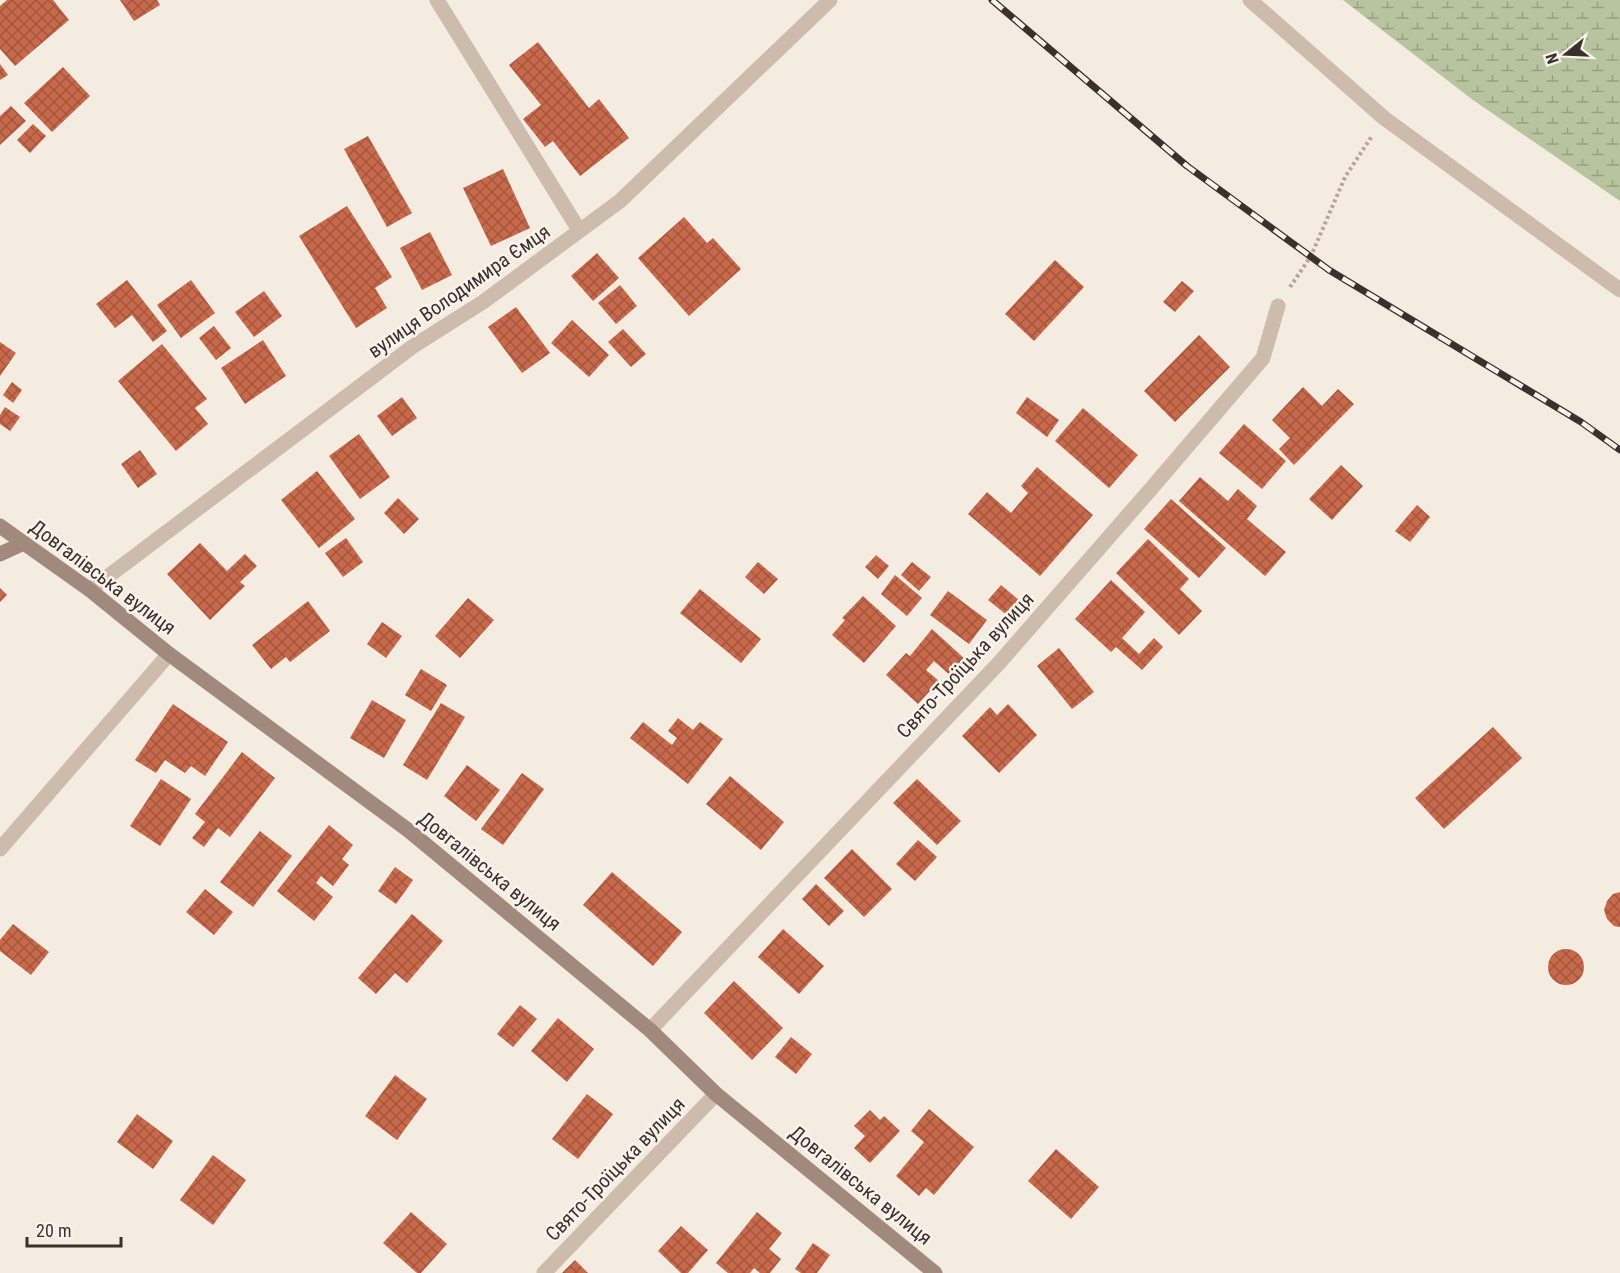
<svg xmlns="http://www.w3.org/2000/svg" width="1620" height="1273" font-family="'Roboto Condensed',sans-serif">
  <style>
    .wetland { fill: url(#wetland-marsh) }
    .building { fill: url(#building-cross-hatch) }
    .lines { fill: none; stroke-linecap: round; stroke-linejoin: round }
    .path { stroke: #b9a596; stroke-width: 4; stroke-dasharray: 3 3; stroke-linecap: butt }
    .lane { stroke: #cdbbac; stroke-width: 15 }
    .street { stroke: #cdbbac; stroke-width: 15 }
    .secondary { stroke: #a18a7d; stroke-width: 15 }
    .rail-casing { stroke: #3b302b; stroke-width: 7 }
    .rail { stroke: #fbf5ee; stroke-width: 4.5; stroke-dasharray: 14; stroke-linecap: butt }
    .labels { text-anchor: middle; stroke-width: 5; stroke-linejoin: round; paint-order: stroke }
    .street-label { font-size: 20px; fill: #3b302b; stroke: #fbf5ee }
  </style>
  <defs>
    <pattern id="wetland-marsh" width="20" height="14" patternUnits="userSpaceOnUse" patternTransform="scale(1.5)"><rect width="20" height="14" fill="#b8c4a0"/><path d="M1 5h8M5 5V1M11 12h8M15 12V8" fill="none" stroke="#97a083"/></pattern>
    <pattern id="building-cross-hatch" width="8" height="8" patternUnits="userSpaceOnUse" patternTransform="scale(1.5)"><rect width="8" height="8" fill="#c8694b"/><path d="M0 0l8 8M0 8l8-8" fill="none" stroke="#a4573f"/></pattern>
  </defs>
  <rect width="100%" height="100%" fill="#f4ebe1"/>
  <path class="wetland" d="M1343,0H1620V201L1473,100Z"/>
  <g class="building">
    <path d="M7,0H53L69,20L15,66L0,49V6Z"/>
    <path d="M120,0H157L160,5L134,21Z"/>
    <path d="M538,42L589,108L599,99L629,138L580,176L553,141L545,147L523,119L541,105L509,65Z"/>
    <path d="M0,64L8,75L0,80Z"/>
    <path d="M63,67L90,96L52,132L24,103Z"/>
    <path d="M11,106L26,121L0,145V116Z"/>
    <path d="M33,124L46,136L30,153L17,140Z"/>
    <path d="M368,136L412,213L387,227L344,149Z"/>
    <path d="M503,169L530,228L491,246L463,188Z"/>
    <path d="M347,206L392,277L375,288L387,308L356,328L299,236Z"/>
    <path d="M684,217L707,243L713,238L741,269L689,316L638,258Z"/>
    <path d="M430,232L452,275L422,290L400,248Z"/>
    <path d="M597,253L619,278L593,301L571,276Z"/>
    <path d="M1055,260L1084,287L1034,341L1005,314Z"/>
    <path d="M127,280L167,331L153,342L132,315L115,328L96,304Z"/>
    <path d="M191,280L215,313L181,338L157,305Z"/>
    <path d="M1182,281L1194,291L1175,312L1163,302Z"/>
    <path d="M620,285L637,306L616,324L598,303Z"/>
    <path d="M264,291L282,316L254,337L235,312Z"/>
    <path d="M516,307L550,353L522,373L488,327Z"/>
    <path d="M572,320L609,355L589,377L551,343Z"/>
    <path d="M214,326L231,348L216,360L199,338Z"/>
    <path d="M623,329L646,354L631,367L608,342Z"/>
    <path d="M1199,335L1230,367L1175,422L1144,391Z"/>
    <path d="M263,340L286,376L245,404L221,368Z"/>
    <path d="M0,342L16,353L0,376Z"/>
    <path d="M162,344L207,399L195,408L208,424L176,451L118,381Z"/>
    <path d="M12,382L22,390L13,403L3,395Z"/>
    <path d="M1303,387L1322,406L1338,389L1354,404L1294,465L1279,449L1290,438L1272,420Z"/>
    <path d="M402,397L417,418L392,436L377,416Z"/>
    <path d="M1027,397L1059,420L1047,437L1016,413Z"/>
    <path d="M5,407L20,417L10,431L0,424V415Z"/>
    <path d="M1083,408L1138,455L1109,488L1055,441Z"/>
    <path d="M1244,424L1286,461L1262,489L1219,453Z"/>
    <path d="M359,434L390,477L360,499L329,456Z"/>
    <path d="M140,450L157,474L138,488L121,464Z"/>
    <path d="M1341,465L1363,486L1332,520L1309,499Z"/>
    <path d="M1037,467L1093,515L1040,576L968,514L987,492L1011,513L1028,493L1021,486Z"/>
    <path d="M317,471L355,519L319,548L281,500Z"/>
    <path d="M1200,477L1228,501L1238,489L1257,506L1247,519L1286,552L1265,576L1179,501Z"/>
    <path d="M398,498L419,519L404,534L384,513Z"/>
    <path d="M1171,499L1226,548L1199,578L1144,529Z"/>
    <path d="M1417,505L1430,517L1410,542L1395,531Z"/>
    <path d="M346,538L363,562L343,577L325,553Z"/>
    <path d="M1148,539L1189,579L1180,589L1202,611L1179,635L1116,573Z"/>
    <path d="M200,543L227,571L245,554L257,566L240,582L245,586L210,620L167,574Z"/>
    <path d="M876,555L889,566L878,579L865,567Z"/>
    <path d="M758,562L778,579L764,594L745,577Z"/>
    <path d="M912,562L931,577L919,591L901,575Z"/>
    <path d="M895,575L922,598L907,616L881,594Z"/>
    <path d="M1111,580L1145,612L1122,638L1139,654L1154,638L1163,647L1142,670L1116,647L1111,652L1075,619Z"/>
    <path d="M1001,585L1019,600L1007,615L988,600Z"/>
    <path d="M0,588L7,595L0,602Z"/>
    <path d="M700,589L761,639L741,663L680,613Z"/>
    <path d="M948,591L987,620L969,644L930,615Z"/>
    <path d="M863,596L896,626L864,663L832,635L845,620L842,618Z"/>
    <path d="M468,598L494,620L460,658L435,636Z"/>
    <path d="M308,601L330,631L290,662L286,657L271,669L252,645Z"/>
    <path d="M382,622L402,636L386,658L367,644Z"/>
    <path d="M932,629L966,660L952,677L934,661L926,670L939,681L918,704L886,675L906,653L910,656Z"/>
    <path d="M1059,648L1094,692L1072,709L1037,666Z"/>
    <path d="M421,669L447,685L431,711L405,695Z"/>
    <path d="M372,700L406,720L384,758L350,738Z"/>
    <path d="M441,703L465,717L427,780L403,765Z"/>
    <path d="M173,704L228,742L205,776L191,766L185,773L165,760L156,773L135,760Z"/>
    <path d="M1008,704L1037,735L999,773L962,736L990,707L997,715Z"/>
    <path d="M678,718L693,730L700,722L723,739L688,784L630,738L643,722L672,745L677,738L668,731Z"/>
    <path d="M1493,727L1522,758L1444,829L1415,798Z"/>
    <path d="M242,752L275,778L230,837L218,828L204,847L192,838L205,822L195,814Z"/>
    <path d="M467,765L500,790L476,821L444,796Z"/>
    <path d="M522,773L544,789L503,845L481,829Z"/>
    <path d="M730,776L784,822L761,850L706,804Z"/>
    <path d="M161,779L191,799L160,846L130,826Z"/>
    <path d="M917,779L961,821L937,845L893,803Z"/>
    <path d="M329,825L353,845L342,859L349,865L333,886L321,876L316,883L333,897L314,921L277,891Z"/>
    <path d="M260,831L292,856L253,907L220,882Z"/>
    <path d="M918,840L937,857L915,881L896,864Z"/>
    <path d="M852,849L892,889L864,917L824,878Z"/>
    <path d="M395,867L413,880L396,904L378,891Z"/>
    <path d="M612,872L682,932L653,966L583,905Z"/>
    <path d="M816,884L844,911L829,926L802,899Z"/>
    <path d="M205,889L233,912L214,935L186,912Z"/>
    <path d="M1620,892V927L1614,926L1607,919L1604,910L1607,901L1613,894Z"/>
    <path d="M412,914L443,941L407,983L395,973L376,994L358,978Z"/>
    <path d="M13,924L49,952L31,975L0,951V940Z"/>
    <path d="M783,929L824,966L799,994L758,957Z"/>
    <circle cx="1566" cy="967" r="18"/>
    <path d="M734,981L783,1028L752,1060L704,1013Z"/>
    <path d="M520,1005L537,1019L513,1047L497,1034Z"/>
    <path d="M558,1018L594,1049L567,1082L531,1051Z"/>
    <path d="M791,1037L812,1054L796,1074L775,1057Z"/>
    <path d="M395,1075L427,1099L397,1140L365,1116Z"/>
    <path d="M587,1094L613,1114L578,1159L552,1139Z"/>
    <path d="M929,1109L974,1147L934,1195L926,1188L919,1196L896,1176L924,1142L911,1131Z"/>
    <path d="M870,1110L880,1120L884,1116L900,1131L870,1163L854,1148L865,1136L854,1126Z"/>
    <path d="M137,1114L173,1141L153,1169L117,1142Z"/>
    <path d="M1056,1149L1099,1187L1071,1219L1028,1181Z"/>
    <path d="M213,1155L246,1180L213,1225L180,1200Z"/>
    <path d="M411,1212L447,1244L421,1273H417L383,1243Z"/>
    <path d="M757,1212L782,1233L769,1249L781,1259L770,1273H760L754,1268L750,1273H728L716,1263Z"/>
    <path d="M681,1226L708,1250L688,1273H681L658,1251Z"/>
    <path d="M813,1243L830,1255L817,1273H801L795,1269Z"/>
    <path d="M575,1260L588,1273H562Z"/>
  </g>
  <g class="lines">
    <path class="path" d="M1290,287L1311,256L1345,177L1372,136"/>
    <path class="lane" d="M437,0L579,230"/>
    <g class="street">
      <path d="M1250,0L1384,118L1620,290"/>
      <path d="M90,590L412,347L483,302L620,201L830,0"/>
      <path d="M0,849L169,654"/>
      <path d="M650,1030L999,663L1150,490L1263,358L1278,306"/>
      <path d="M544,1273L716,1094"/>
    </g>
    <g class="secondary">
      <path d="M0,526L90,590L169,654L408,830L650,1030L716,1094L935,1273"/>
      <path d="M0,554L24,543"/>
    </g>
    <g class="rail-casing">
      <path id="rail" d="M992,0L1187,166L1329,270L1581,422L1620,450"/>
    </g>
    <use href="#rail" class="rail"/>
  </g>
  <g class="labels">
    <g class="street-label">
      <text transform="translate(459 291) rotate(-35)" y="7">вулиця Володимира Ємця</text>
      <text transform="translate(103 577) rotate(37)" y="7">Довгалівська вулиця</text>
      <text transform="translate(965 665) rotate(-47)" y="7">Свято-Троїцька вулиця</text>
      <text transform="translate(490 871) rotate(39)" y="7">Довгалівська вулиця</text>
      <text transform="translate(615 1169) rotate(-46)" y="7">Свято-Троїцька вулиця</text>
      <text transform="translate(861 1185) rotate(39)" y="7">Довгалівська вулиця</text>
    </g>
  </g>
  <g transform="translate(1566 54) rotate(252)" stroke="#fbf5ee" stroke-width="4.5" paint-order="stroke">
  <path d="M0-4.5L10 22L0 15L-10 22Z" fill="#3b302b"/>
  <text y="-9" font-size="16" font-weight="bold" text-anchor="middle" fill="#3b302b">N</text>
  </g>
  <path d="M27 1237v9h94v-9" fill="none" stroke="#3b302b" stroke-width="3"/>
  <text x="36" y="1237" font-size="18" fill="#3b302b" stroke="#fbf5ee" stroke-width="4.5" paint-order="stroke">20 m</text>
</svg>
